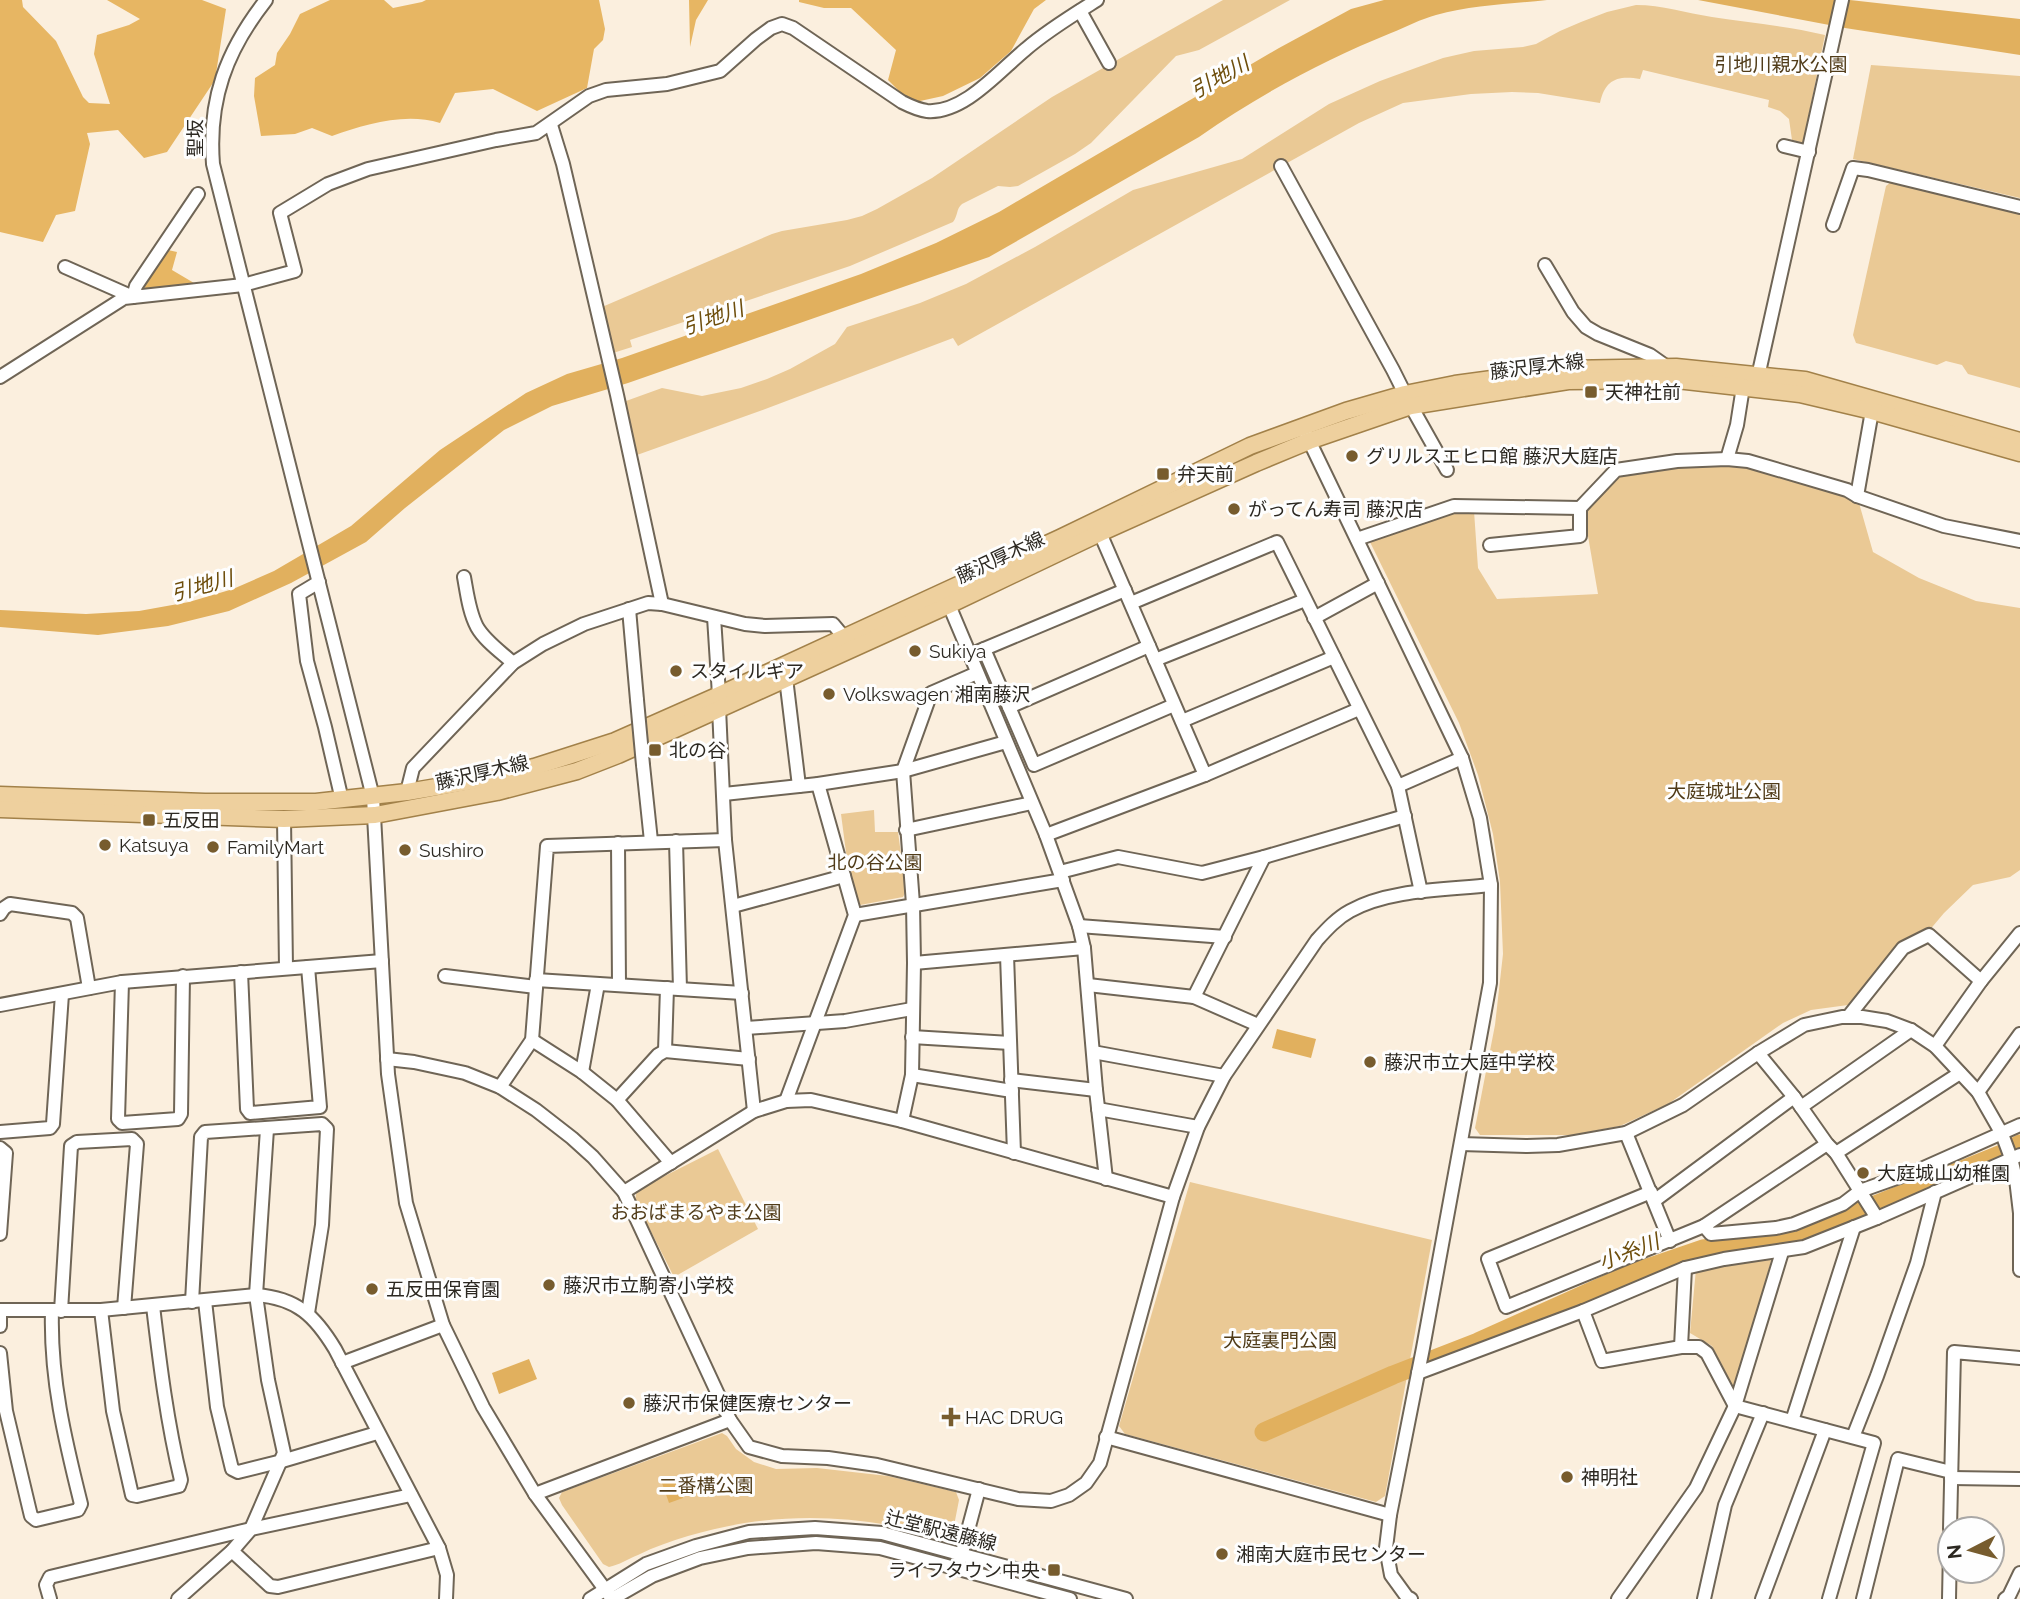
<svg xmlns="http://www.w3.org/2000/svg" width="2020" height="1599" font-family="Raleway,'Noto Sans JP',sans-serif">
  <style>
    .green { fill: #eac995 }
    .forest { fill: #e7b663 }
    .water { fill: #e1b05e }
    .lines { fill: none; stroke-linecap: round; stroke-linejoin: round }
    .river { stroke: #e1b05e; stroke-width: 19 }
    .minor-casing { stroke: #6f6556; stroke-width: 16 }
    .major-casing { stroke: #a28149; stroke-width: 19 }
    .minor { stroke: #fff; stroke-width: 12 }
    .major { stroke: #eed09e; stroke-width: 16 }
    .minor-bridge-casing { stroke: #6f6556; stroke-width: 16; stroke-linecap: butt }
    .minor-bridge { stroke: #fff; stroke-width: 12 }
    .poi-dot { fill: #775c2e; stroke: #fefefe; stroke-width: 2.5 }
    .labels { text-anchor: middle; stroke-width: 6; stroke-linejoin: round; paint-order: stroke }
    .park-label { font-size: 19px; fill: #513c19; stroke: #fefefe }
    .street-label { font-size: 19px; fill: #2c2821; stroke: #fefefe }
    .poi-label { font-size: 19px; fill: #2c2821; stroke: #fefefe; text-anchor: start }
    .water-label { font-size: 21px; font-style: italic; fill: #6e4e0c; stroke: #fefefe }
  </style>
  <rect width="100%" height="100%" fill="#fbefde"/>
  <g class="green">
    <path d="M1223,0H1290L1199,50L1176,56L1091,143L1075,154L1018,186L1010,187L998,186L962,204C956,209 958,216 953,222L850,266L630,340L632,347L613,353L602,307L772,234L782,231L847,220L862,216L877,209L932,178L1052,97Z"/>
    <path d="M1636,5C1662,5 1686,13 1712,17C1750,23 1787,26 1825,35L1803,143L1792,140L1789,119L1780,111L1768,107L1769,100L1643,70L1640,79C1617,75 1605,80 1600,103L1538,93L1512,92L1471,94L1403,103L1359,123L958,346L953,338L768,408L637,455L626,401L662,388L702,396L741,388L767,379L790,369L835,344L847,327L920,303L966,284L1035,247L1133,190L1242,159L1329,104L1380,81L1443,58L1474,51L1523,47L1536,44L1560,31L1581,22L1607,12Z"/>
    <path d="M1871,65L2020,76V198L1853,159Z"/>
    <path d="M1891,182L2020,210V388L1968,374L1962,365L1946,361L1937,365L1856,343L1853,335L1886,186Z"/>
    <path d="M1734,463L1857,496L1873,552L1919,578L1976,601L2020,608V870L2010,877L1973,885L1944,913L1928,932L1902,945L1848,1005L1811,1010L1783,1023L1668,1104L1620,1126L1572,1135H1480L1475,1128L1495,1025L1503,954L1500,882L1493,834L1478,775L1459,723L1370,542L1371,537L1447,512L1474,511L1478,568L1497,599L1598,594L1584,513L1617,474L1674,464Z"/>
    <path d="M874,810L875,832H898L906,891L903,897L860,905L849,875L841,814Z"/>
    <path d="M718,1149L758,1229L674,1277L635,1200L637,1190Z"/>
    <path d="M1190,1182L1432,1240L1385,1496L1376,1502L1125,1434L1119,1426Z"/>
    <path d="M1769,1256L1771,1261L1738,1386H1733L1712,1346L1690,1333L1696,1269Z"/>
    <path d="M722,1433L727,1436L736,1449L754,1462L776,1469L817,1468L888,1476L956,1492L959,1500L952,1536L946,1539C927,1534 908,1528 889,1525C820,1513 756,1516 688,1536C671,1541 654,1547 638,1555C628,1559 619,1565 609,1567L603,1564L562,1505L559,1498L562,1492Z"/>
  </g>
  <g class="forest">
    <path d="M0,0H22L23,7L56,41L83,97L89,103L110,104L94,54L97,35L129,25L140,19L107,0H202L226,9L215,80L167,152L144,158L118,130L87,133L90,144L75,211L56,215L43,242L0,232Z"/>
    <path d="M330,0H384L393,8L422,2L426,0H599L605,29L603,40L594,49L587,88L537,111L493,89L455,93L440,123C406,112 365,124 332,136L312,128L295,134L261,136L254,96L255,78L275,65L277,53L290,34L300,14Z"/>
    <path d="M689,0H708L696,20L690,47Z"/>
    <path d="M799,0H1046L1034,9L1011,51L980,78L943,96L911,103L888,80L896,50L851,8H824L799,2Z"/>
    <path d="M168,250L177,252L172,270L194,283L178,288H144Z"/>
  </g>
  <g class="water">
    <path d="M1384,0H1547C1510,4 1471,5 1436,15C1421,19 1406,27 1391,33C1324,60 1259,95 1199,137L989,257L628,383L552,406L504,430L405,508L366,542L291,583L229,611L168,626L98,635L0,627V610L86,614L139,611L189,602L233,589L274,571L351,526L440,450L526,393L567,374L622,358L861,274L936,243L999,212L1279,48L1351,9Z"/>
    <path d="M1698,0H1850L2020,19V55L1845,28Z"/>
    <path d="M1277,1029L1316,1039L1311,1058L1272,1048Z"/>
    <path d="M529,1359L537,1379L499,1394L492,1373Z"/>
    <path d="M676,1478L683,1498L669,1503L662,1483Z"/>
  </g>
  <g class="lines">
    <path class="river" d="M1264,1432L1393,1375L1478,1342L1630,1274L1703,1249L1793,1237L1808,1232L2004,1153L2020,1144"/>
    <g class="minor-casing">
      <g id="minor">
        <path d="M266,0C226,51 208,100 213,164L373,797L388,1074L406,1203L443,1325L483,1407L535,1494L612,1599"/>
        <path d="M1080,11L1109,63"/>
        <path d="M551,125L563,164L617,395L662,604"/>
        <path d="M1784,146L1809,152"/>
        <path d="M1281,166L1393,370L1405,394"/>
        <path d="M1833,225L1853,168L1868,170L2020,207"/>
        <path d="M1545,265L1573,312L1586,327L1598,334L1650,355L1667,367"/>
        <path d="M65,267L133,297L136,286L198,194"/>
        <path d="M0,377L124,298L243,285L295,271L280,213L328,184L368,169L496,140L536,133L589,96L606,90L667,84L720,71L756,39L771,28L782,24L793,28L902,102C910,106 918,110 927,111C964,114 1000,70 1026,49C1048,30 1073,15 1097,0"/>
        <path d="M1757,381L1842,0"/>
        <path d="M1411,406L1447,470"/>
        <path d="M1306,434L1462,758L1480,818L1491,885L1490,983L1423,1348L1390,1515L1386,1548L1391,1575L1407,1597L1411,1599"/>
        <path d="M1727,459L1737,425L1743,387"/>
        <path d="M1857,496L1872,411"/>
        <path d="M1100,533L1205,775"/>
        <path d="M1357,539L1454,506L1580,508L1616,470L1677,461L1727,459L1748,461L1847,490L1857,496L1944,526L2020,541"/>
        <path d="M1490,545L1580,536V508"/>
        <path d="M464,577C467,593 469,612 477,627C485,641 501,652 513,663"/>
        <path d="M319,582L299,594L307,661L325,727L342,800"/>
        <path d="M1131,603L1277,542L1398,786L1421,892"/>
        <path d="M949,605L1046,835L1079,926L1084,948L1096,1090L1106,1179"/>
        <path d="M629,609L637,700"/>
        <path d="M714,617L719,695"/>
        <path d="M1314,618L1378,583"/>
        <path d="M984,649L1034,765L1174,705"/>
        <path d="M977,652L1125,590"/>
        <path d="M1155,660L1305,600"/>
        <path d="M786,678L799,786"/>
        <path d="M1009,707L1149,646"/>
        <path d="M719,708L725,840L754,1111"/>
        <path d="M1182,721L1334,657"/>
        <path d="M643,765L651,841"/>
        <path d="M1398,786L1462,758"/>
        <path d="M407,792L413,768L513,663L543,644L584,624L648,603L662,604L745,624L765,626L833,624L848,642"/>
        <path d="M724,794L818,784L903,771L1006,742"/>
        <path d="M284,819L286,968"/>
        <path d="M906,830L1032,803"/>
        <path d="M1046,835L1205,775L1359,709"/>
        <path d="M676,841L680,989"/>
        <path d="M618,843L619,985"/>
        <path d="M1060,872L1118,857L1202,873L1264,857L1405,816"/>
        <path d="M733,906L844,876"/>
        <path d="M0,914L4,908L10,904L72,913L77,918L89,988"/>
        <path d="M855,915L1063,880"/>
        <path d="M1079,926L1225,937"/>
        <path d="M1007,955L1014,1153"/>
        <path d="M914,963L1084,948"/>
        <path d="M241,972L247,1109L250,1113L320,1107L308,967"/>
        <path d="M445,976L536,987"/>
        <path d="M536,980L742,993"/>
        <path d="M122,982L118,1119L122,1123L178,1119L181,1114L183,976"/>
        <path d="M1088,985L1194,997L1258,1025"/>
        <path d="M1194,997L1264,857"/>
        <path d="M0,1005L122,982L382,961"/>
        <path d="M1848,1017L1903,948L1929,935L1981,981"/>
        <path d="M746,1028L845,1021L912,1009"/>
        <path d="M912,1037L1010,1043"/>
        <path d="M532,1040L582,1072L617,1100L671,1163"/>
        <path d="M1935,1046L1981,981L2020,933"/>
        <path d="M665,1051L667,988"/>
        <path d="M1093,1052L1224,1076"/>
        <path d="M1758,1053L1794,1097L1827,1144L1836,1153L1877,1218"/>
        <path d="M387,1059L414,1062L465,1073L500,1087L536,1110L572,1138L593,1157L624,1192L730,1420L749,1447L782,1456L828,1458L877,1465L1018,1499L1051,1501L1069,1495L1086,1483L1100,1463L1173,1197L1198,1127L1224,1076L1317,940C1327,929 1337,918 1350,911C1389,889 1447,890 1491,885"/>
        <path d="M582,1072L598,984"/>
        <path d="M912,1075L1012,1091"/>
        <path d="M1011,1080L1096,1090"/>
        <path d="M500,1087L532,1040L547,846L725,840"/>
        <path d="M1978,1092L2020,1034"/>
        <path d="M617,1100L658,1055L665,1051L749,1059"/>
        <path d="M786,1101L855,915L818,784"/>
        <path d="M1801,1107L1911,1030"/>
        <path d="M1098,1109L1198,1127"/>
        <path d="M902,1121L912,1075L914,963L913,904L903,771L931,693L977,673"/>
        <path d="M0,1132L50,1128L53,1124L62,994"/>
        <path d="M1626,1133L1670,1241"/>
        <path d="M1461,1144L1527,1146L1558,1145L1626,1133L1683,1105L1758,1053L1804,1025L1842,1017H1862L1887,1021L1911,1030L1935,1046L1978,1092L2002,1134L2011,1158L2016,1179L2020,1213V1270"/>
        <path d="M0,1148L6,1153L0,1234"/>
        <path d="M1836,1153L1960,1073"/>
        <path d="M624,1192L754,1111L786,1101L811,1100L902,1121L1173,1197"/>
        <path d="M1651,1192L1488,1259L1506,1307L1704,1226L1711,1234L1776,1228L1794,1224L1843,1204L1860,1191L1919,1170L2020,1125"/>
        <path d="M1654,1201L1794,1097"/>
        <path d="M1704,1226L1827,1144"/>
        <path d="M205,1301L217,1407L232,1469L238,1472L282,1461L377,1433"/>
        <path d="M192,1302L201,1137L205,1132L322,1124L327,1129L322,1225L308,1313"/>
        <path d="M0,1310H101L256,1295C297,1298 315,1316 335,1349L439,1548L447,1575L446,1599"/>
        <path d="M101,1310L113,1411L132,1495L137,1496L179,1486L181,1480C167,1422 160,1365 153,1306"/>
        <path d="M61,1311L71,1146L77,1142L132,1139L137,1144L124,1308"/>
        <path d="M1583,1311L1602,1361L1681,1347H1699L1707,1353L1735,1406L1874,1443L1829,1599"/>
        <path d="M0,1326V1310"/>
        <path d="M1681,1347L1685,1268"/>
        <path d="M0,1353L6,1411L31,1516L36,1520L78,1510L81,1504C65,1440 50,1378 52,1311"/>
        <path d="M342,1363L443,1325"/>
        <path d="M1418,1373L1583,1311L1685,1268L1724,1259L1804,1247L1877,1218L2020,1155"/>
        <path d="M1792,1421L1854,1227"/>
        <path d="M1106,1437L1390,1515"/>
        <path d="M1853,1437L1877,1376L1917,1263L1935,1192"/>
        <path d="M1951,1478L2020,1479"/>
        <path d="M535,1494L730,1420"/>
        <path d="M1950,1529L1954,1352L2020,1358"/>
        <path d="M232,1551L270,1586L278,1587L439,1548"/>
        <path d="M960,1560L979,1489"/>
        <path d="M50,1599L46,1585L50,1577L251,1529L411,1495"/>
        <path d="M178,1599L232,1551L251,1529L284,1453L268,1380L256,1295L267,1129"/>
        <path d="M590,1599L646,1564L696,1546L749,1532L815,1528L882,1533L1126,1599"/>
        <path d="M612,1599L652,1576L700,1558L748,1548L816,1543L880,1548L1070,1599"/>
        <path d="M1618,1599L1696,1488L1735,1406L1782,1252"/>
        <path d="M1704,1599L1725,1505L1763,1413"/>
        <path d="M1762,1599L1825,1430"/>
        <path d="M1863,1599L1898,1459L1951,1472"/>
        <path d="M1949,1599L1950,1548"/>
        <path d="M2005,1599L2009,1596L2020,1573"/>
      </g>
    </g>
    <g class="major-casing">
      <g id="major">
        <path d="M0,795L205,802H316L407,792L496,777L534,767L615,741L719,695L1060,538L1250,446L1346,411L1405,394L1455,384L1566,369L1676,367L1805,380L2020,441"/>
        <path d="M0,809L284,819L375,815L497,792L577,771L618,755L949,605L1100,533L1256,463L1309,441L1411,406L1568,381L1677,380L1800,394L1872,411L2020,453"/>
      </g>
    </g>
    <use href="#minor" class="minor"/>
    <use href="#major" class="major"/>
    <g class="minor-bridge-casing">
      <path id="minor-bridge" d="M637,700L643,765"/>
    </g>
    <use href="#minor-bridge" class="minor-bridge"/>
  </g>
  <g class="poi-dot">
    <rect x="1584" y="385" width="14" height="14" rx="3.5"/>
    <circle cx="1352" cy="456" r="7"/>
    <rect x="1156" y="467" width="14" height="14" rx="3.5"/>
    <circle cx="1234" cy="509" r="7"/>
    <circle cx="915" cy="651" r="7"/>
    <circle cx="676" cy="671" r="7"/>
    <circle cx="829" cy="694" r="7"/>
    <rect x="648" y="743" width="14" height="14" rx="3.5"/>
    <rect x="142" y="813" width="14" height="14" rx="3.5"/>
    <circle cx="105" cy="845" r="7"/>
    <circle cx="213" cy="847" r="7"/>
    <circle cx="405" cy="850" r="7"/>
    <circle cx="1370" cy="1062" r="7"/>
    <circle cx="1863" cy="1173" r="7"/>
    <circle cx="549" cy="1285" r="7"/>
    <circle cx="372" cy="1289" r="7"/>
    <circle cx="629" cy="1403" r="7"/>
    <path d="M947.5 1406.5h7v7h7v7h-7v7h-7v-7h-7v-7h7z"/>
    <circle cx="1567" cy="1477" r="7"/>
    <circle cx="1222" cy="1554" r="7"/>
    <rect x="1047" y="1563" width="14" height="14" rx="3.5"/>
  </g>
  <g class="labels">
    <g class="park-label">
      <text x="1781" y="71">引地川親水公園</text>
      <text x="1724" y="798">大庭城址公園</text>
      <text x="875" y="869">北の谷公園</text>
      <text x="696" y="1219">おおばまるやま公園</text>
      <text x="1280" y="1347">大庭裏門公園</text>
      <text x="706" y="1492">二番構公園</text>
    </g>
    <g class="street-label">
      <text transform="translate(195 138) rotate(-90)" y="7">聖坂</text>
      <text transform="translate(1537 366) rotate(-7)" y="7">藤沢厚木線</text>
      <text transform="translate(1000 557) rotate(-25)" y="7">藤沢厚木線</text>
      <text transform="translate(482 772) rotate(-13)" y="7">藤沢厚木線</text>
      <text transform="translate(941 1530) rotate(14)" y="7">辻堂駅遠藤線</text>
    </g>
    <g class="poi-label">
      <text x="1605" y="399">天神社前</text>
      <text x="1366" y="463">グリルスエヒロ館 藤沢大庭店</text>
      <text x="1177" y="481">弁天前</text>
      <text x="1248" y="516">がってん寿司 藤沢店</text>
      <text x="929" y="658">Sukiya</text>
      <text x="690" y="678">スタイルギア</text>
      <text x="843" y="701">Volkswagen 湘南藤沢</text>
      <text x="669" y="757">北の谷</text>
      <text x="163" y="827">五反田</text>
      <text x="119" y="852">Katsuya</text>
      <text x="227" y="854">FamilyMart</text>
      <text x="419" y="857">Sushiro</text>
      <text x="1384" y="1069">藤沢市立大庭中学校</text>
      <text x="1877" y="1180">大庭城山幼稚園</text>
      <text x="563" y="1292">藤沢市立駒寄小学校</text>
      <text x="386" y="1296">五反田保育園</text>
      <text x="643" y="1410">藤沢市保健医療センター</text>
      <text x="965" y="1424">HAC DRUG</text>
      <text x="1581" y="1484">神明社</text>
      <text x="1236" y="1561">湘南大庭市民センター</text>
      <text x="1040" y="1577" text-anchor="end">ライフタウン中央</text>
    </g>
    <g class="water-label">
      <text transform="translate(1220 77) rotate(-29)" y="7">引地川</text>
      <text transform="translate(713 318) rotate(-19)" y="7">引地川</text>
      <text transform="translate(202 586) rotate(-15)" y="7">引地川</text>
      <text transform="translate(1629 1252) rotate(-21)" y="7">小糸川</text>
    </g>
  </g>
  <g transform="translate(1971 1550) rotate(264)"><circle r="33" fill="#fefefe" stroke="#aaa8a6" stroke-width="2"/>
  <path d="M0-5L12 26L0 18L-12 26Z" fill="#775c2e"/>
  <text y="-10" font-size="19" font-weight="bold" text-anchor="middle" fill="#2c2821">N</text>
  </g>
</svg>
